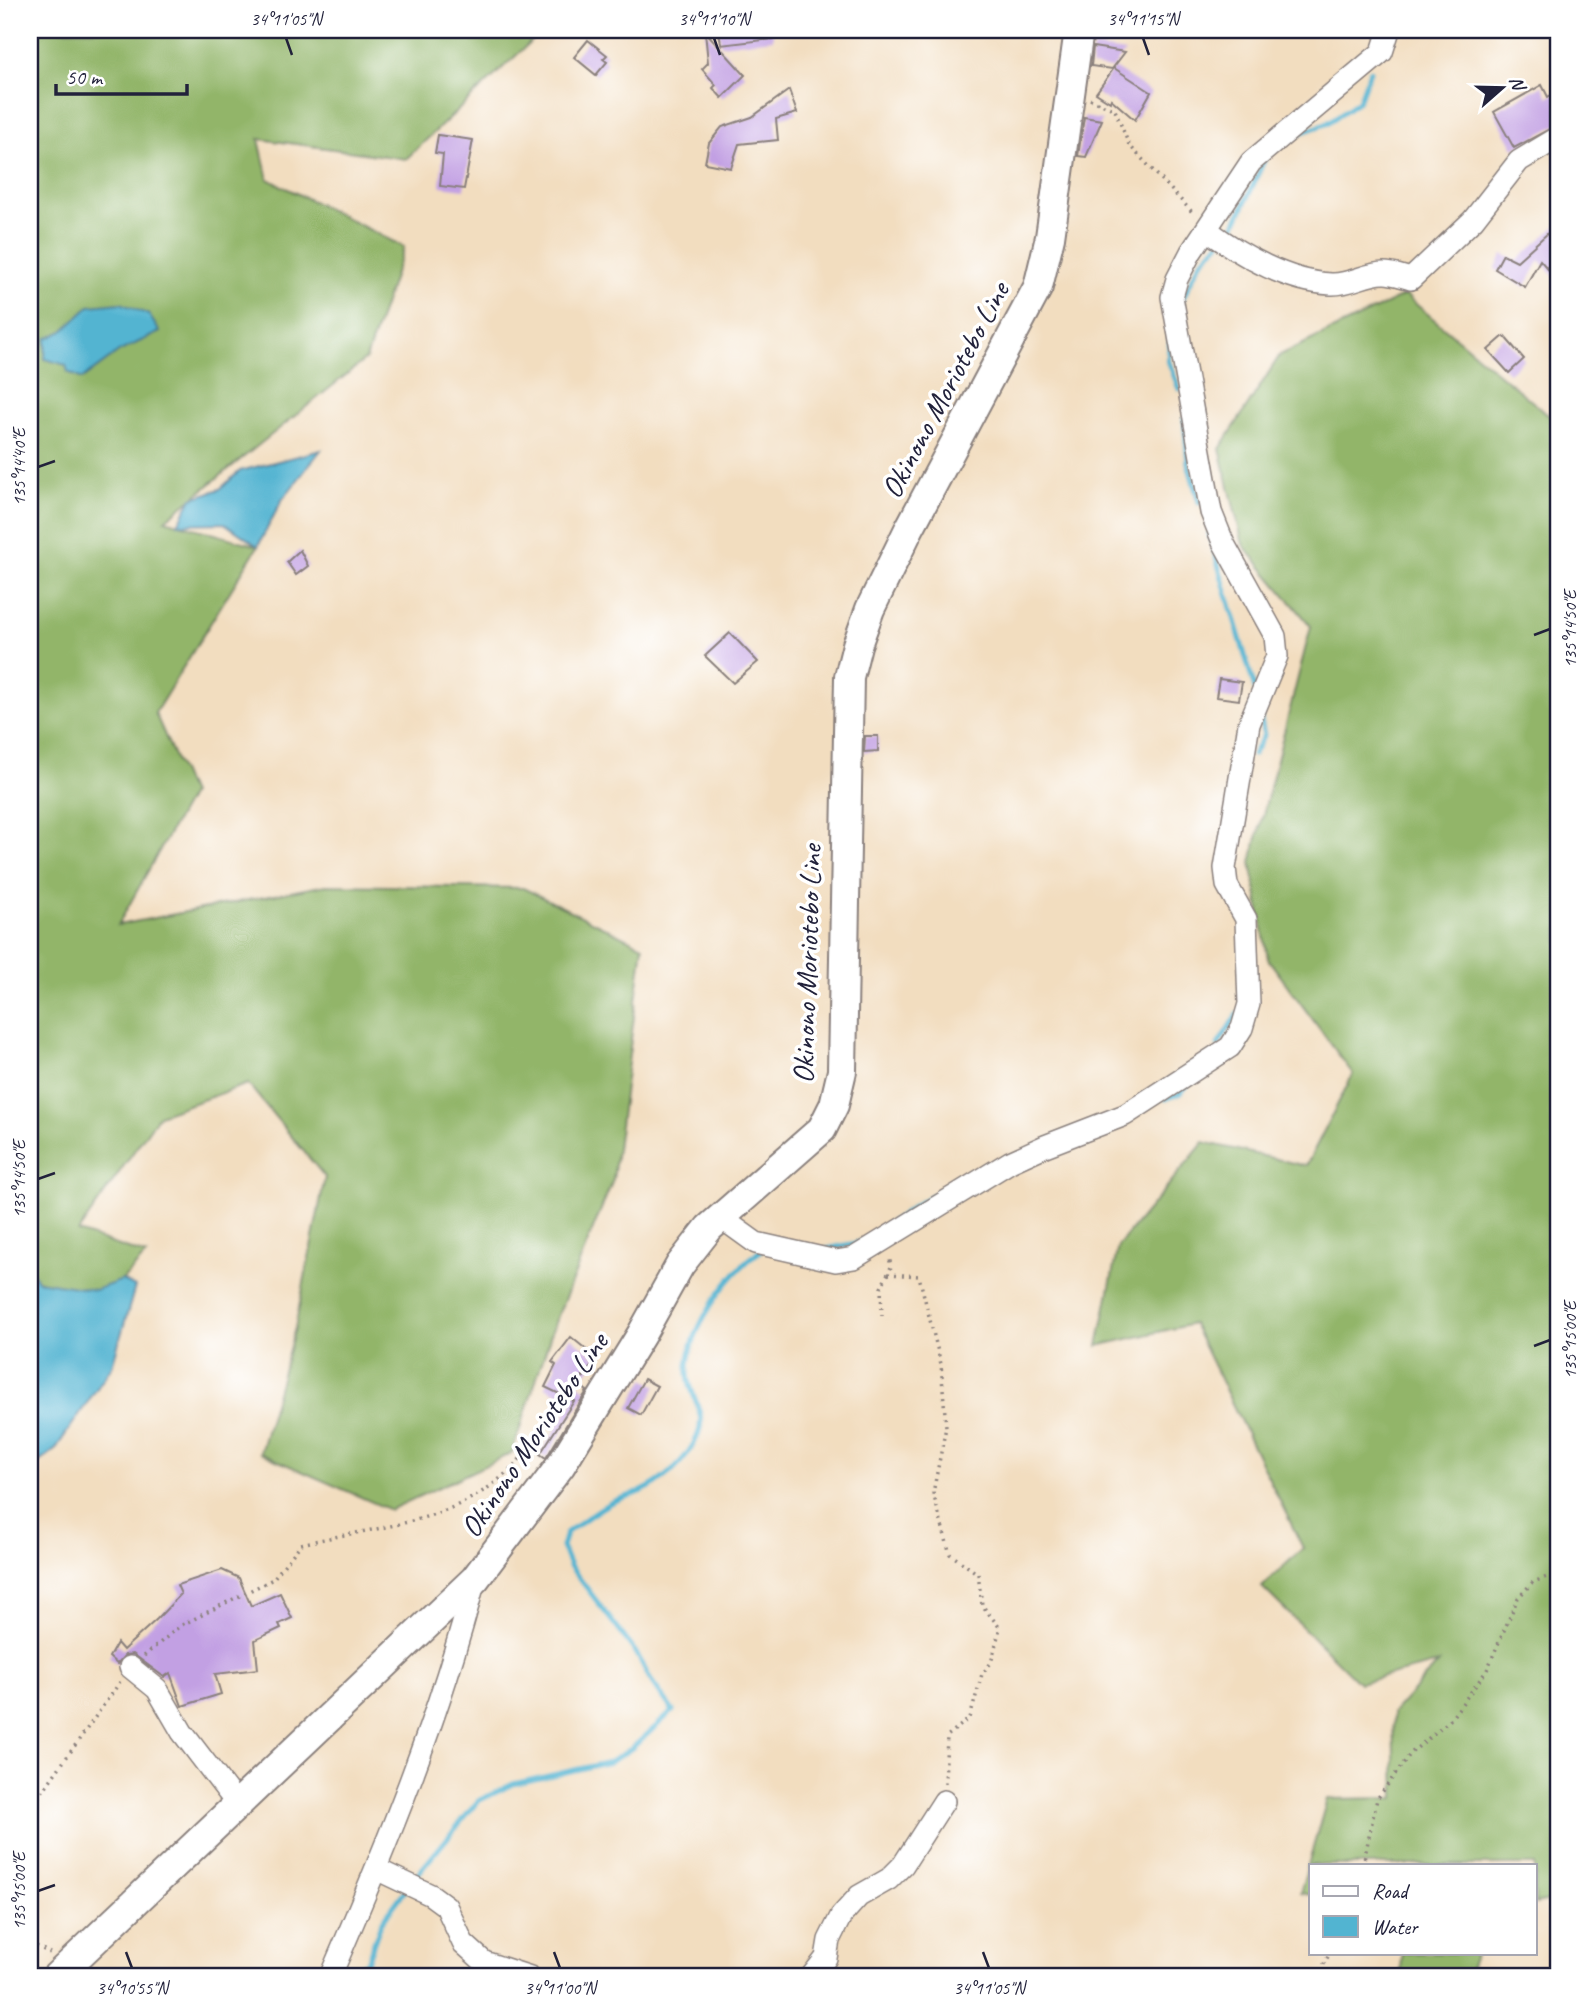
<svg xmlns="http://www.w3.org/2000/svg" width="1589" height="2007" font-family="Caveat,sans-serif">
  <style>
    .forest { fill: #92b569; stroke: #5a6c52; stroke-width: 2 }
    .water { fill: #52b4d1; stroke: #3a6b86; stroke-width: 2 }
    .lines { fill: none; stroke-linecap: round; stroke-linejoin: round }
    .stream { stroke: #52b4d1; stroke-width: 5 }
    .building { fill: #c2a0e3 }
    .street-casing { stroke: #8a807d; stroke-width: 24 }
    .secondary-casing { stroke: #8a807d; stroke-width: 32 }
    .path { stroke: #8a807d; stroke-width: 3.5; stroke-dasharray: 2 5; stroke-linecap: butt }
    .street { stroke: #fff; stroke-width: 21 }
    .secondary { stroke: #fff; stroke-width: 28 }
    .ticks { fill: none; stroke: #22223b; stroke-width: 2.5 }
    .labels { text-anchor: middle; stroke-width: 7; stroke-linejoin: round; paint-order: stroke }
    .street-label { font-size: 30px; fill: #22223b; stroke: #fff }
    .neatline { fill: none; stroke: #22223b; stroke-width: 2.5 }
    .ticks-label { font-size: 18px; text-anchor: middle; fill: #22223b }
  </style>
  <rect width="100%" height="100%" fill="#fff"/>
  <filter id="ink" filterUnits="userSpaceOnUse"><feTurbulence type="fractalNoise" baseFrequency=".0143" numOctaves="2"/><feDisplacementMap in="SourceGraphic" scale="14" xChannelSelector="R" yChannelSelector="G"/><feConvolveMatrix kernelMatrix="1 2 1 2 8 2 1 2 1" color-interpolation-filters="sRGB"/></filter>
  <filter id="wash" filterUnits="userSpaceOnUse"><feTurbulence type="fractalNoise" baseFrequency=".00686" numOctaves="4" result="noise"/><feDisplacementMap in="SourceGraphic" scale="28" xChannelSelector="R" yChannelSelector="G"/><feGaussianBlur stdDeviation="1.57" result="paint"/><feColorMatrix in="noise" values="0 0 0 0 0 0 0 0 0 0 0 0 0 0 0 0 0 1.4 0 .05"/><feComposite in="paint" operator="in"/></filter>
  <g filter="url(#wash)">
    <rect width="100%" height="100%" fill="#f2ddbf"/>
    <g class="forest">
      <path d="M30,30H536L538,35L406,159L259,139L268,179L404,247L366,359L165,520L258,546L155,713L191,794L118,925L326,885L523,888L643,946L613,1180L554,1325L512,1453L390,1510L260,1453L295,1328L325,1177L248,1084L159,1115L78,1232L146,1255L103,1301L30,1278Z"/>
      <path d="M1405,295L1559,424V1899L1535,1904V1865H1311V1895L1300,1893L1327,1799L1395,1798L1393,1713L1438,1663L1359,1683L1262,1587L1303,1548L1193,1324L1098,1346L1118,1246L1204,1142L1306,1166L1353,1074L1268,959L1251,862L1311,626L1243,545L1220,449L1280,355Z"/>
      <path d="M1402,1953H1476L1467,1977H1401Z"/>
    </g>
    <g class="water">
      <path d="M121,303L149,315L160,332L120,351L82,379L68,372L66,365L45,359L46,339L63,331L90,306Z"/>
      <path d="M321,450L282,500L258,546L224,523L178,524L192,498L220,489L240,471Z"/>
      <path d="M30,1270L38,1281L95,1290L122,1280L135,1287L112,1366L55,1450L30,1469Z"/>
    </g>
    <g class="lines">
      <g class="stream">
        <path d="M1297,134L1326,124L1359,101L1370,71"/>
        <path d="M1225,236L1234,227L1264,161"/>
        <path d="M1181,302L1200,263L1219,243"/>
        <path d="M1170,338L1168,360L1179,389"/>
        <path d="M1184,419L1188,463L1199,502"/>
        <path d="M1209,534L1255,689"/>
        <path d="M1253,755L1264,735L1260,716"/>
        <path d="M1218,1045L1237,1014"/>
        <path d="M1166,1099L1179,1094L1187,1086"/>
        <path d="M873,1235L917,1204L959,1181"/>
        <path d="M827,1249L862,1242"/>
        <path d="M412,1881L478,1801L513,1784L610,1762L632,1748L673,1711L650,1679L637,1654L570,1566L562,1547L566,1533C580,1523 595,1511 610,1503C619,1498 631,1496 640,1492C663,1482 687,1460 697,1437C707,1415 694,1402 689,1381C680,1340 728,1271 762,1250"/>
        <path d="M345,1977V1973L367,1962L381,1923L406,1889"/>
      </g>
    </g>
    <g id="blocks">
      <g class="building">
        <path d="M719,30H773V39L721,45Z"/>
        <path d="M705,31L745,75L722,98L713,88L716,85L702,69L708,63Z"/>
        <path d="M588,40L607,55L603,59L607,62L596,75L574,57Z"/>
        <path d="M1093,47L1125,52L1112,69L1091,66Z"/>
        <path d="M1114,68L1151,92L1135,120L1111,99L1110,102L1096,93Z"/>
        <path d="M1542,85L1548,97L1559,91V124L1514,148L1494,112Z"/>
        <path d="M789,90L797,113L776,119L778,140L739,144L731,168L705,163L709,143L722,127L752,117Z"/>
        <path d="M1084,117L1102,120L1086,157L1078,156Z"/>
        <path d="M438,135L473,140L464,189L440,186L443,154L435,153Z"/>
        <path d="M1559,223V282L1540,260L1525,287L1495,269L1503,254L1517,261Z"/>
        <path d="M1504,336L1524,359L1509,373L1488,350Z"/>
        <path d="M300,550L308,566L296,575L287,562Z"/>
        <path d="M730,633L758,662L733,683L705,656Z"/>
        <path d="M1219,679L1242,682L1239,700L1216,697Z"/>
        <path d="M865,736H878V751L864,752Z"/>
        <path d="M571,1337L598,1359L577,1383L587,1391L546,1458L540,1454L574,1401L545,1387L556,1365L552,1362Z"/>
        <path d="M644,1379L657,1386L641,1415L628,1408Z"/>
        <path d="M222,1570L239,1578L251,1606L280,1593L292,1618L279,1624L281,1628L255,1640L258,1669L215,1674L221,1694L182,1706L170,1673L164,1677L133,1654L125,1655L117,1664L109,1657L117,1643L123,1650L157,1619L181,1594L177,1585Z"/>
      </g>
    </g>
  </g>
  <g filter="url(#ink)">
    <use href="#blocks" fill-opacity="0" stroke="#8a807d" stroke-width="2"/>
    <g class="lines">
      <g class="street-casing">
        <g id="street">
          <path d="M1207,230C1241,255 1288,282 1331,284C1350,285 1366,273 1384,273C1393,273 1403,277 1411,279L1473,220L1519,161L1559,137"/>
          <path d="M720,1217L756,1243L836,1261L854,1258L1010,1162L1045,1146L1125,1115L1230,1047L1242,1028L1249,1004L1246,919L1227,885L1225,868L1249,724L1277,656L1275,636L1223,542L1211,512L1172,297L1177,279L1191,252L1251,162L1382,52L1389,30"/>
          <path d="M130,1667L157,1689L182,1732L237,1804"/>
          <path d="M376,1869L431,1895L446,1906L463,1943L484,1962L530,1977"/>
          <path d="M330,1977C386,1847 440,1716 475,1579"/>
          <path d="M811,1977L826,1958L829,1940L841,1916L859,1896L889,1879L903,1865L944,1801"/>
        </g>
      </g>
      <g class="secondary-casing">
        <path id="secondary" d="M56,1977L475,1579L561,1465L641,1335L680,1265L709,1228L822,1129L834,1105L842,1071L849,677L857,645L870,609L909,529L1038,287L1050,237L1079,30"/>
      </g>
      <g class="path">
        <path d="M1090,99L1115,110L1129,145L1194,214"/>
        <path d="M888,1274L919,1276L941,1364L946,1427L933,1493L950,1554L978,1574L982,1605L1000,1628L991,1663L982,1674L970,1718L947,1736L945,1783"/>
        <path d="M882,1316L881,1288L891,1267L889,1256"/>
        <path d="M144,1656L180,1626L273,1579L301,1544C382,1525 468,1524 524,1454C548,1425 563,1390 594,1368"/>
        <path d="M30,1809L120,1682"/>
        <path d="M1363,1865L1377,1799L1411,1753L1450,1720L1487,1670L1518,1598L1533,1582L1553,1575L1559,1578"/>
        <path d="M30,1943L50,1953"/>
        <path d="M97,1969L119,1977"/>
        <path d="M1317,1977L1330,1953"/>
      </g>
      <use href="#street" class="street"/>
      <use href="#secondary" class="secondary"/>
    </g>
  </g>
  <path class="ticks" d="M286,38L292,55M714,38L720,55M1143,38L1149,55M38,467L55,461M1534,635L1550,629M38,1179L55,1173M1534,1346L1550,1340M38,1891L55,1885M126,1952L132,1968M554,1952L560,1968M983,1952L989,1968"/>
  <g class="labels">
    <g class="street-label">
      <text transform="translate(945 390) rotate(-62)" y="10">Okinono Moriotebo Line</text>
      <text transform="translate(807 964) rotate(-88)" y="10">Okinono Moriotebo Line</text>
      <text transform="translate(534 1435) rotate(-56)" y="10">Okinono Moriotebo Line</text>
    </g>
  </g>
  <rect width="1589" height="2007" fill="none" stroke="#fff" stroke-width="77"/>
  <rect x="1309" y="1864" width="228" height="91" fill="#ffffff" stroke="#a7a7b1" stroke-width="2"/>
  <rect x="1323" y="1886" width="35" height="10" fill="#ffffff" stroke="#a7a7b1" stroke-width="2"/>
  <text x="1372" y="1898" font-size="21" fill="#22223b">Road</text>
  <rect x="1323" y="1916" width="35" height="21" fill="#52b4d1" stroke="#a7a7b1" stroke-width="2"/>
  <text x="1372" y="1934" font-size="21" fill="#22223b">Water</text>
  <g transform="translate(1502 88) rotate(70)" stroke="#ffffff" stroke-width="5" paint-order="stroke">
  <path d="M0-5L12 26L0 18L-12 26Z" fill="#22223b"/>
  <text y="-10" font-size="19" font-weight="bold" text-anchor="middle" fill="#22223b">N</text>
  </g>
  <path d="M56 84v10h131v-10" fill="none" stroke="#22223b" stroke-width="3.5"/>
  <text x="66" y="84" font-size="21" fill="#22223b" stroke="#ffffff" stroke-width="5" paint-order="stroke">50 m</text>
  <rect x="38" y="38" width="1512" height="1930" class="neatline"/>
  <g class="ticks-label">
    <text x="286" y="25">34°11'05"N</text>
    <text x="714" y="25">34°11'10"N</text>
    <text x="1143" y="25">34°11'15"N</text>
    <text transform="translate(19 467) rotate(-90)" y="6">135°14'40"E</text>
    <text transform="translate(1570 629) rotate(-90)" y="6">135°14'50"E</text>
    <text transform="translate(19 1179) rotate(-90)" y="6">135°14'50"E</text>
    <text transform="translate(1570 1340) rotate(-90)" y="6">135°15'00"E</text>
    <text transform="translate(19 1891) rotate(-90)" y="6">135°15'00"E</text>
    <text x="132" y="1994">34°10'55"N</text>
    <text x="560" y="1994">34°11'00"N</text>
    <text x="989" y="1994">34°11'05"N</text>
  </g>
</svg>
